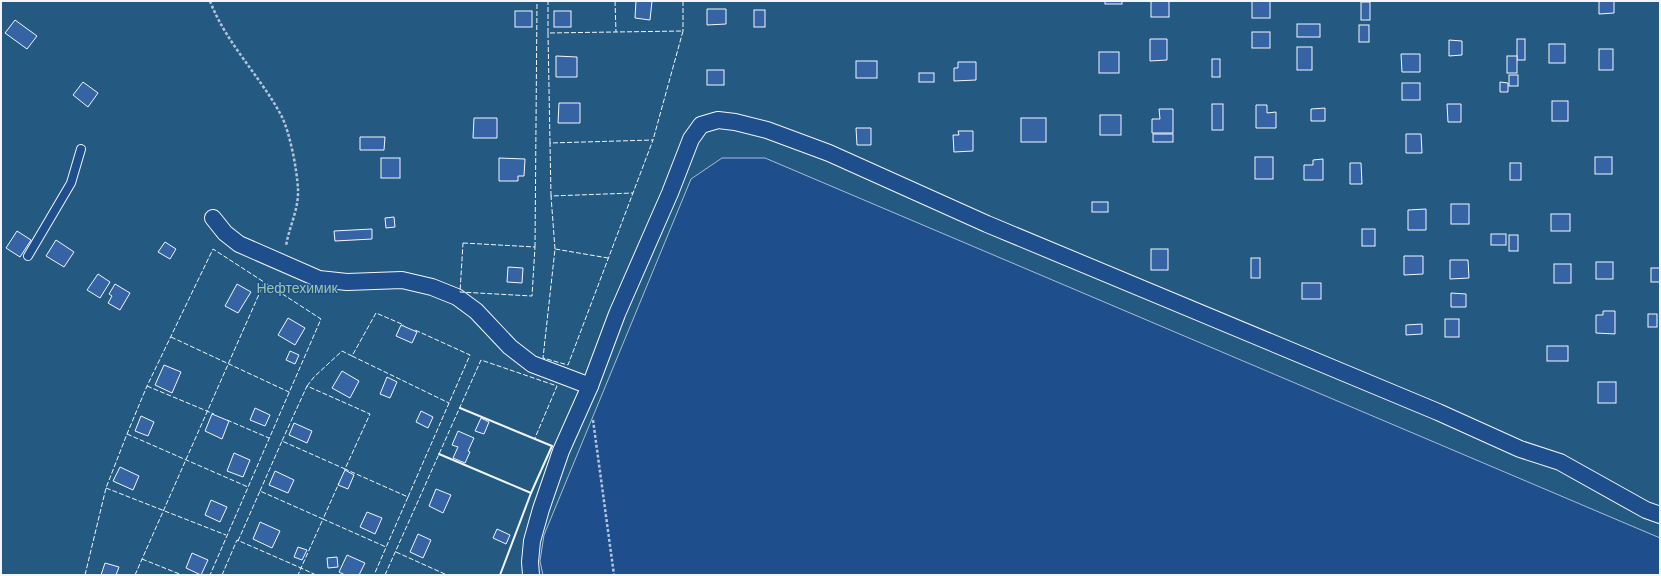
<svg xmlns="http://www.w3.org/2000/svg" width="1661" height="576" font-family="Helvetica,sans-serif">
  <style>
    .green { fill: #245a82; stroke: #a8bbd7 }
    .building { fill: #3563a3; stroke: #f2f6ff }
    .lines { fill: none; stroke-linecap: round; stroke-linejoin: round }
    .lane-casing { stroke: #f2f6ff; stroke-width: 10 }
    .street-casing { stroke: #f2f6ff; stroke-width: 18 }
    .path { stroke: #b3c4dc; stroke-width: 2.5; stroke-dasharray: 3 2; stroke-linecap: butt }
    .lane { stroke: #1f4e8c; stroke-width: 8 }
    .street { stroke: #1f4e8c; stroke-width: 16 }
    .fence { stroke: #f2f6ff; stroke-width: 1; stroke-dasharray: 5 2; stroke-linecap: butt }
    .wall { stroke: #f2f6ff; stroke-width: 2 }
    .labels { text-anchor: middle; stroke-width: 3; stroke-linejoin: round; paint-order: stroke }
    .park-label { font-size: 14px; fill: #97c8a6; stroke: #1f4e8c }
  </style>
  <rect width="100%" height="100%" fill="#1f4e8c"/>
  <path class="green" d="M1,1H1660V538L765,158H722L691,179L544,535L540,561L543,575H1Z"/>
  <g class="building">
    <path d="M636,1H652L650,20L635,18Z"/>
    <rect x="1105" y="1" width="17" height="3"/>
    <rect x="1151" y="1" width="18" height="16"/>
    <rect x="1252" y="1" width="18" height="17"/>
    <path d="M1599,1H1614V13L1599,14Z"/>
    <rect x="1361" y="2" width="9" height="18"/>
    <path d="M707,9H726V24L707,25Z"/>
    <rect x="754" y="10" width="11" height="17"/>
    <rect x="515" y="11" width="17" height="16"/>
    <rect x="554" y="11" width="17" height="16"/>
    <path d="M15,20L37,36L27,49L5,33Z"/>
    <rect x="1297" y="24" width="23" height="13"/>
    <rect x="1359" y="25" width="10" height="17"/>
    <rect x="1252" y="32" width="18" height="16"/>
    <path d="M1150,39H1167V60L1150,61Z"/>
    <rect x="1517" y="39" width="8" height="21"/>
    <path d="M1449,40L1462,41V55L1449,56Z"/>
    <rect x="1549" y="44" width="16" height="19"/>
    <rect x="1297" y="47" width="15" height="23"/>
    <rect x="1599" y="49" width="14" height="21"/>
    <rect x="1099" y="52" width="20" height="21"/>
    <path d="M1401,54H1420V72H1402Z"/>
    <path d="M556,56L577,57V77H556Z"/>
    <rect x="1507" y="56" width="10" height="17"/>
    <rect x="1212" y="59" width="8" height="18"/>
    <rect x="856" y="61" width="21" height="17"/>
    <path d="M958,62H976V80L954,81V68H958Z"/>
    <rect x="707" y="70" width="17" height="15"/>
    <rect x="919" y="73" width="15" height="9"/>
    <rect x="1509" y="75" width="9" height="11"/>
    <path d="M83,82L98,93L88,107L73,95Z"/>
    <path d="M1500,82L1508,83V92H1500Z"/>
    <rect x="1402" y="83" width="18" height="17"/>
    <rect x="1552" y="101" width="16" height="20"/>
    <path d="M559,103H580V123H558Z"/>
    <rect x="1212" y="104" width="11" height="26"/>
    <path d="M1447,104H1461V122H1448Z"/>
    <path d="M1256,105H1267V113L1276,112V128H1256Z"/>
    <path d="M1325,108V121H1311V109Z"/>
    <path d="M1159,109H1173V133H1152V119H1160Z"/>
    <rect x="1100" y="115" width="21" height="20"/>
    <path d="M474,118H497V138H473Z"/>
    <rect x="1021" y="118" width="25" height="24"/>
    <path d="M856,128H871V145H857Z"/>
    <path d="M958,131H973V151L954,152L953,135H959Z"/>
    <rect x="1153" y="134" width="20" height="8"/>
    <path d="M1406,134H1421L1422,153H1406Z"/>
    <path d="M360,137H385L384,150H360Z"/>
    <rect x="1255" y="157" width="18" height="22"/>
    <rect x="1595" y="157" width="17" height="17"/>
    <rect x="381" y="158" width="19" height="20"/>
    <path d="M499,158L525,159L524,176H518V181H499Z"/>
    <path d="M1323,159V180H1304V165H1313V160Z"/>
    <path d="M1350,163H1361L1362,184H1350Z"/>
    <rect x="1510" y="163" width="11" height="17"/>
    <rect x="1092" y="202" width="16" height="10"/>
    <rect x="1451" y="204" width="18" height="20"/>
    <path d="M1426,209V230H1408V210Z"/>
    <rect x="1551" y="214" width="19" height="17"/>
    <path d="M394,217L395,227L386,228L385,218Z"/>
    <path d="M372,229V239L335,241L334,231Z"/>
    <rect x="1362" y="229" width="13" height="17"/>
    <path d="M17,231L31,240L20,257L6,248Z"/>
    <rect x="1491" y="234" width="15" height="11"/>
    <rect x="1509" y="235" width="9" height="16"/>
    <path d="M56,240L74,252L64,267L46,256Z"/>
    <path d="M165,242L176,249L170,259L158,252Z"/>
    <rect x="1151" y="249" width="17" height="21"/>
    <path d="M1404,256H1423V274L1404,275Z"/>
    <rect x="1251" y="258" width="9" height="20"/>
    <path d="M1450,260H1468L1469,278L1450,279Z"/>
    <rect x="1596" y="262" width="17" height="17"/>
    <rect x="1554" y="264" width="17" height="19"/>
    <path d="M508,267L523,268L522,283L507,282Z"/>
    <rect x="1651" y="268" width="9" height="14"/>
    <path d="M98,274L110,282L100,298L87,290Z"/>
    <rect x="1302" y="283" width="19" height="16"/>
    <path d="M115,284L130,293L120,310L108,303L112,296L109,294Z"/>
    <path d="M237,284L251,292L238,313L225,306Z"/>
    <path d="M1451,293L1466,294V307H1451Z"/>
    <path d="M1603,311H1615V334L1596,333V315H1603Z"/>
    <rect x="1648" y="314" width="9" height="13"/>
    <path d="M288,318L305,328L295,345L278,335Z"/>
    <rect x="1445" y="319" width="14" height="18"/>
    <path d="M1422,324V334L1406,335V325Z"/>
    <path d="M401,325L417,332L412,343L396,336Z"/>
    <rect x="1547" y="346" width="21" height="15"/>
    <path d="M290,351L299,355L295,364L286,360Z"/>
    <path d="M164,365L181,372L172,393L155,385Z"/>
    <path d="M342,371L359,381L350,398L332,388Z"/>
    <path d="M387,377L397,382L390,398L380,394Z"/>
    <rect x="1598" y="382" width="18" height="21"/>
    <path d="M255,408L270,415L265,426L250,420Z"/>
    <path d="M421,411L433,417L428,428L416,422Z"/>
    <path d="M212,414L229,421L222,439L205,431Z"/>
    <path d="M141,416L154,422L148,436L135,431Z"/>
    <path d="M481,418L489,422L484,434L475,431Z"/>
    <path d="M294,423L312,431L307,443L289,435Z"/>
    <path d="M458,431L474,438L468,451L470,452L465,463L453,458L458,447L452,445Z"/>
    <path d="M234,453L250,460L243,477L227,471Z"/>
    <path d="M120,467L139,476L133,490L113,481Z"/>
    <path d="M345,470L354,475L348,489L338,485Z"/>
    <path d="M275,471L294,480L288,493L269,485Z"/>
    <path d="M436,489L451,495L443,513L429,506Z"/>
    <path d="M211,500L227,507L220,522L205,515Z"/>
    <path d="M367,512L382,518L375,534L360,527Z"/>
    <path d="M260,522L280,531L272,548L253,539Z"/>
    <path d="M497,529L510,535L506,544L493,538Z"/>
    <path d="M418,534L431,540L423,558L410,552Z"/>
    <path d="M298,547L307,550L302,560L294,557Z"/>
    <path d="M192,553L208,560L201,575L186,568Z"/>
    <path d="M347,555L365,563L359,575H345L339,572Z"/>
    <path d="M337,557L338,567L328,568L327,558Z"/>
    <path d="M105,563L119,567L116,575H101Z"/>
  </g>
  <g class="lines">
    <g class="lane-casing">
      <path id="lane" d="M28,256L71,183L81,149"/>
    </g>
    <g class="street-casing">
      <g id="street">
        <path d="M213,218L225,233L239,244L319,279L347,282L402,280L432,287L457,297L476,311L510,347L532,364L590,386"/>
        <path d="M531,575L530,562L532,541L541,509L561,451L590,386L617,314L670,193L691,139L701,125L718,120L735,122L767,130L829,153L987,224L1438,412L1520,449L1560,462L1646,510L1660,515"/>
      </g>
    </g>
    <g class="path">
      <path d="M210,1C226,43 260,76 281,115C290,132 297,170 298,189C299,209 289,227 286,246"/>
      <path d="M593,420L614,575"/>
    </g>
    <use href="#lane" class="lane"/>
    <use href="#street" class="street"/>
    <g class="fence">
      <path d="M615,1L616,32"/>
      <path d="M683,1V31"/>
      <path d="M548,33V1"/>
      <path d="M550,143L548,33L683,31L653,140"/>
      <path d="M551,196L550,143L653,140L633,193"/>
      <path d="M463,243L535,247L532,296L460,292Z"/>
      <path d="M535,247L537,1"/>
      <path d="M555,249L551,196L633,193L568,365L543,358L555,249L608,258"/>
      <path d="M171,337L289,392"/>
      <path d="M352,356L449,403"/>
      <path d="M147,386L214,414"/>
      <path d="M307,386L314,377L342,351L352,356L376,313L404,325"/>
      <path d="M227,420L269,438"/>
      <path d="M127,434L248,487"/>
      <path d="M345,470V469L408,497L374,575"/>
      <path d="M106,488L226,535"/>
      <path d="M260,491L282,441L345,469L370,414L307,386L282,441"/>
      <path d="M408,497L470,355L415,330"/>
      <path d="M238,541L260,491L323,519L339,483"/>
      <path d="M396,552L447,575"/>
      <path d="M142,559L182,575"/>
      <path d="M85,575L106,488L127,434L147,386L213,249L321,319L210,575"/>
      <path d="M135,575L264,283"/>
      <path d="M222,575L237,540L301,568L298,575"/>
      <path d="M316,575L301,568L323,519L386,547"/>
      <path d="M385,575L481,360L557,386L535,438"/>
    </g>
    <g class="wall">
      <path d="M460,408L552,446L531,493L500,575"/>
      <path d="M439,454L531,493"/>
    </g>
  </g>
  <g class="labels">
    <g class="park-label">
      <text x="297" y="293">Нефтехимик</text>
    </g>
  </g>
  <rect width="1661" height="576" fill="none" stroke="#f2f6ff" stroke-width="4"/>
</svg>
